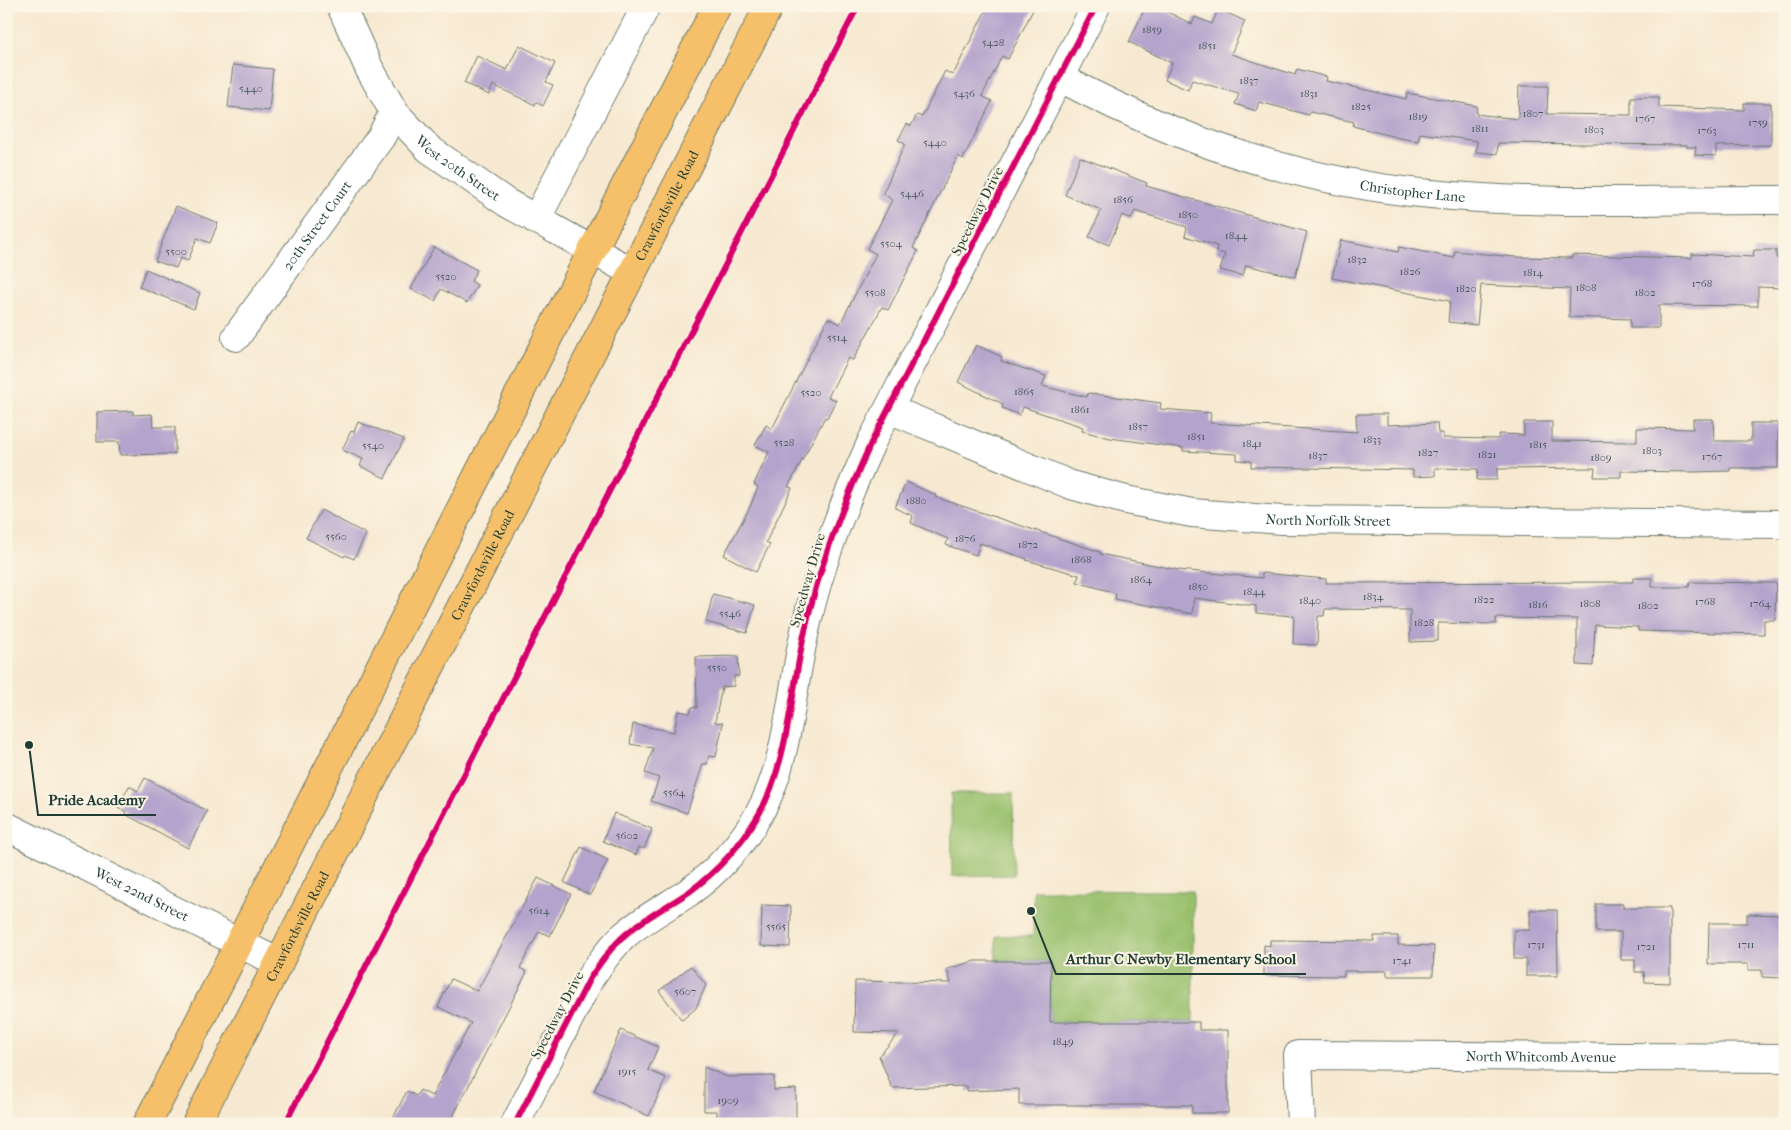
<svg xmlns="http://www.w3.org/2000/svg" width="1791" height="1130" font-family="'IM FELL French Canon',serif">
  <style>
    .green { fill: #98c06c; stroke: #5c7e50 }
    .building { fill: #b4a3cc }
    .lines { fill: none; stroke-linecap: round; stroke-linejoin: round }
    .minor-casing { stroke: #6b796b; stroke-width: 30 }
    .major-casing { stroke: #6b796b; stroke-width: 30 }
    .minor { stroke: #fff; stroke-width: 28 }
    .major { stroke: #f6c06b; stroke-width: 28 }
    .cycleway-casing { stroke: #fcf5e5; stroke-width: 9 }
    .cycleway { stroke: #d6006c; stroke-width: 6 }
    .labels { text-anchor: middle; stroke-width: 4; stroke-linejoin: round; paint-order: stroke }
    .number-label { font-size: 11px; fill: #44565a }
    .street-label { font-size: 14px; fill: #1f3d34; stroke: #fcf5e5 }
    .leader { fill: none; stroke: #1f3d34; stroke-width: 2 }
    .callout-dot { fill: #1f3d34; stroke: #fcf5e5; stroke-width: 2 }
    .callout-label { font-size: 15px; text-anchor: middle; font-weight: bold; fill: #1f3d34; stroke: #fcf5e5; stroke-width: 4; stroke-linejoin: round; paint-order: stroke }
  </style>
  <rect width="100%" height="100%" fill="#fcf5e5"/>
  <filter id="ink" filterUnits="userSpaceOnUse"><feTurbulence type="fractalNoise" baseFrequency=".02" numOctaves="2"/><feDisplacementMap in="SourceGraphic" scale="10" xChannelSelector="R" yChannelSelector="G"/><feConvolveMatrix kernelMatrix="1 2 1 2 8 2 1 2 1" color-interpolation-filters="sRGB"/></filter>
  <filter id="wash" filterUnits="userSpaceOnUse"><feTurbulence type="fractalNoise" baseFrequency=".0096" numOctaves="4" result="noise"/><feDisplacementMap in="SourceGraphic" scale="20" xChannelSelector="R" yChannelSelector="G"/><feGaussianBlur stdDeviation="1.12" result="paint"/><feColorMatrix in="noise" values="0 0 0 0 0 0 0 0 0 0 0 0 0 0 0 0 0 1.4 0 .05"/><feComposite in="paint" operator="in"/></filter>
  <g filter="url(#wash)">
    <rect width="100%" height="100%" fill="#f7e9d1"/>
    <g class="green">
      <path d="M951,793H1013L1014,875L952,876Z"/>
      <path d="M1034,890L1193,891V1022H1050L1051,961H996V936H1033Z"/>
    </g>
    <g id="blocks">
      <g class="building">
        <path d="M988,6H1035L1008,59L1002,56L982,96L992,101L963,159L958,156L913,248L918,251L888,310L882,307L853,360L848,358L828,397L836,400L827,418L825,417L788,487L792,488L766,542L770,544L756,572L724,555L751,505L758,487L754,484L769,452L755,445L766,425L772,429L828,318L840,324L876,254L867,249L892,200L883,193L905,144L898,140L907,124L911,126L917,115L922,117L945,71L953,75Z"/>
        <path d="M1146,6H1155L1192,24L1195,17L1212,24L1218,9L1245,21L1231,54L1295,75L1297,69L1327,77L1326,81L1406,99L1407,93L1477,106L1476,114L1518,119L1519,86H1548L1547,114L1631,115V97H1659V107L1744,110V103H1771V145L1716,146V156L1695,155L1696,147H1687V145L1498,143L1497,154L1476,152L1477,141L1420,133L1418,141L1399,138L1353,126L1354,122L1310,112L1309,115L1259,102L1256,111L1235,104L1239,94L1192,80L1188,90L1165,80L1172,63L1129,42Z"/>
        <path d="M519,45L555,63L546,82L553,85L543,106L536,102L535,105L493,85L489,95L464,83L477,56L507,70Z"/>
        <path d="M233,65L273,69L269,111L228,107Z"/>
        <path d="M1080,157L1147,183L1146,186L1307,232L1295,277L1246,265L1243,276L1220,270L1225,254L1216,252L1217,246L1185,236L1187,227L1135,211L1131,219L1122,215L1109,245L1089,237L1101,210L1065,195Z"/>
        <path d="M176,206L218,223L210,243L197,238L188,261L180,258L176,268L155,261Z"/>
        <path d="M1341,240L1398,252L1399,247L1454,258L1455,251L1515,257L1572,258V255L1692,258V254L1753,257L1754,250H1776V258H1782V288L1758,287V306L1659,305V328H1630V319L1569,317L1570,289L1481,285L1477,325L1448,322L1450,301L1332,278Z"/>
        <path d="M434,247L477,270L471,281L477,285L467,303L441,289L435,301L411,289Z"/>
        <path d="M146,269L200,293L194,309L139,287Z"/>
        <path d="M976,345L1002,357L1001,361L1046,376L1042,386L1087,397L1088,393L1161,403L1160,409L1211,413L1210,423L1357,432L1356,414H1387V425L1437,423L1438,433H1443V438L1498,439L1499,434L1524,435V422H1552V441L1637,442V428L1693,429V419H1713L1714,441H1751V423H1778V468H1730V471L1694,472L1621,471V477H1594L1595,468L1497,469V480H1477L1478,469L1435,468V476L1413,477V470L1251,467V461L1237,460V454L1183,451V448L1110,438L1082,431L1083,427L1023,407L1020,415L1002,408L1003,404L958,382Z"/>
        <path d="M133,411V415L152,414L153,427H175V454L120,455L119,442H97V412Z"/>
        <path d="M358,422L404,439L385,478L360,466L363,459L342,450L351,431L354,432Z"/>
        <path d="M906,482L936,495L935,497L1100,552V554L1179,570L1262,578V573L1326,579V583L1633,582V578H1652V587H1689L1690,582L1776,583L1775,620H1764V634L1638,631V627L1595,625L1593,666L1577,665V619L1496,618V624L1438,623V641L1410,642V610L1325,609L1324,616H1318L1317,645L1293,644L1294,616L1256,613V606L1194,598L1192,614L1115,599L1116,593L1077,582L1079,575L1026,560L1027,559L980,543L976,555L946,545L948,539L911,523L913,516L895,508Z"/>
        <path d="M321,510L366,534L354,559L345,555L344,557L306,538Z"/>
        <path d="M713,594L755,605L747,633L706,622Z"/>
        <path d="M738,656L739,676H734V686L722,687L715,722L723,723L716,757L709,756L707,764H703L687,813L651,801L659,778L645,773L653,748L630,744L633,724L674,732L678,711L690,713L692,707L697,708L696,657Z"/>
        <path d="M145,778L207,811L188,848L125,814L126,812L118,807L129,786L138,791Z"/>
        <path d="M614,813L652,829L644,849L639,847L636,855L603,841Z"/>
        <path d="M581,847L608,860L590,895L564,882Z"/>
        <path d="M538,878L571,894L550,936L539,931L520,968L527,972L449,1124H390L407,1091L416,1096L420,1090L432,1096L471,1023L438,1007L451,979L477,991Z"/>
        <path d="M1596,904H1623V908H1670V983L1645,982L1644,972H1635V960H1621V932H1596Z"/>
        <path d="M762,905L791,906L790,947L761,946Z"/>
        <path d="M1530,910H1557L1558,976H1526V959H1514V930H1530Z"/>
        <path d="M1747,914L1783,915V978L1762,977V970H1748V964H1708L1709,923H1747Z"/>
        <path d="M1374,936H1398V945L1434,946L1433,976H1387V971H1344V976L1264,975V945L1270,946V940L1374,941Z"/>
        <path d="M975,961H1051L1050,1022H1199V1030H1228V1113H1192V1105H1019V1089L967,1091V1086L892,1088L879,1056L899,1033L854,1032L855,981L951,983L947,969Z"/>
        <path d="M691,966L706,985L696,1008L682,1020L659,991Z"/>
        <path d="M621,1030L658,1047L648,1070L666,1078L649,1116L594,1091Z"/>
        <path d="M704,1067L727,1077L774,1076V1090L796,1089V1124H717V1111H704Z"/>
      </g>
    </g>
  </g>
  <g filter="url(#ink)">
    <use href="#blocks" fill-opacity="0" stroke="#6b796b" stroke-width="1"/>
    <g class="lines">
      <g class="minor-casing">
        <g id="minor">
          <path id="s1" d="M341,6L369,68L394,112L429,149L507,203L632,272"/>
          <path id="s2" d="M1059,77C1174,139 1300,182 1431,194C1548,206 1667,199 1785,200"/>
          <path d="M536,220L646,6"/>
          <path id="s3" d="M236,337L381,137L394,112"/>
          <path id="s4" d="M889,409L1071,485L1126,500L1192,513L1282,520L1785,524"/>
          <path id="s5" d="M6,826L279,963"/>
          <path d="M515,1124L590,978C601,962 612,946 626,934C645,918 668,906 689,892C718,871 741,845 759,814C788,763 791,693 804,635C818,568 843,505 871,443L1096,6"/>
          <path id="s6" d="M1301,1124L1298,1055L1785,1058"/>
        </g>
      </g>
      <g class="major-casing">
        <g id="major">
          <path d="M147,1124L717,6"/>
          <path id="s7" d="M196,1124L769,6"/>
        </g>
      </g>
      <use href="#minor" class="minor"/>
      <use href="#major" class="major"/>
      <g class="cycleway-casing">
        <g id="cycleway">
          <path d="M285,1124L858,6"/>
          <path d="M515,1124L590,978C601,962 612,946 626,934C645,918 668,906 689,892C718,871 741,845 759,814C788,763 791,693 804,635C818,568 843,505 871,443L1096,6"/>
        </g>
      </g>
      <use href="#cycleway" class="cycleway"/>
    </g>
  </g>
  <g class="labels">
    <g class="number-label">
      <text x="1152" y="33">1859</text>
      <text x="993" y="46">5428</text>
      <text x="1207" y="49">1851</text>
      <text x="1249" y="84">1837</text>
      <text x="251" y="92">5440</text>
      <text x="964" y="97">5436</text>
      <text x="1309" y="97">1831</text>
      <text x="1361" y="110">1825</text>
      <text x="1533" y="117">1807</text>
      <text x="1418" y="120">1819</text>
      <text x="1645" y="122">1767</text>
      <text x="1758" y="126">1759</text>
      <text x="1480" y="132">1811</text>
      <text x="1594" y="133">1803</text>
      <text x="1707" y="134">1763</text>
      <text x="935" y="146">5440</text>
      <text x="912" y="197">5446</text>
      <text x="1123" y="203">1856</text>
      <text x="1188" y="218">1850</text>
      <text x="1236" y="239">1844</text>
      <text x="891" y="247">5504</text>
      <text x="176" y="255">5500</text>
      <text x="1357" y="263">1832</text>
      <text x="1410" y="275">1826</text>
      <text x="1533" y="276">1814</text>
      <text x="446" y="280">5520</text>
      <text x="1702" y="287">1768</text>
      <text x="1586" y="291">1808</text>
      <text x="1466" y="292">1820</text>
      <text x="875" y="296">5508</text>
      <text x="1645" y="296">1802</text>
      <text x="837" y="341">5514</text>
      <text x="1024" y="395">1865</text>
      <text x="811" y="396">5520</text>
      <text x="1080" y="413">1861</text>
      <text x="1138" y="430">1857</text>
      <text x="1196" y="440">1851</text>
      <text x="1372" y="443">1833</text>
      <text x="784" y="446">5528</text>
      <text x="1252" y="447">1841</text>
      <text x="1538" y="448">1815</text>
      <text x="373" y="449">5540</text>
      <text x="1652" y="454">1803</text>
      <text x="1428" y="456">1827</text>
      <text x="1487" y="458">1821</text>
      <text x="1318" y="459">1837</text>
      <text x="1712" y="460">1767</text>
      <text x="1601" y="461">1809</text>
      <text x="916" y="504">1880</text>
      <text x="336" y="540">5560</text>
      <text x="965" y="542">1876</text>
      <text x="1028" y="548">1872</text>
      <text x="1081" y="563">1868</text>
      <text x="1141" y="583">1864</text>
      <text x="1198" y="590">1850</text>
      <text x="1254" y="595">1844</text>
      <text x="1373" y="600">1834</text>
      <text x="1484" y="603">1822</text>
      <text x="1310" y="604">1840</text>
      <text x="1705" y="605">1768</text>
      <text x="1590" y="607">1808</text>
      <text x="1760" y="607">1764</text>
      <text x="1538" y="608">1816</text>
      <text x="1648" y="609">1802</text>
      <text x="730" y="617">5546</text>
      <text x="1424" y="626">1828</text>
      <text x="717" y="671">5550</text>
      <text x="674" y="796">5564</text>
      <text x="627" y="839">5602</text>
      <text x="539" y="914">5614</text>
      <text x="776" y="930">5565</text>
      <text x="1536" y="948">1731</text>
      <text x="1746" y="948">1711</text>
      <text x="1646" y="950">1721</text>
      <text x="1402" y="964">1741</text>
      <text x="685" y="995">5607</text>
      <text x="1063" y="1045">1849</text>
      <text x="627" y="1075">1915</text>
      <text x="728" y="1104">1909</text>
    </g>
    <g class="street-label">
      <text dy="5" stroke="none"><textPath href="#s1" startOffset="204">West 20th Street</textPath></text>
      <text dy="5" stroke="none"><textPath href="#s2" startOffset="374">Christopher Lane</textPath></text>
      <text dy="5" stroke="none"><textPath href="#s7" startOffset="1032">Crawfordsville Road</textPath></text>
      <text transform="translate(977 211) rotate(-63)" y="5">Speedway Drive</text>
      <text dy="5" stroke="none"><textPath href="#s3" startOffset="138">20th Street Court</textPath></text>
      <text dy="5" stroke="none"><textPath href="#s4" startOffset="458">North Norfolk Street</textPath></text>
      <text dy="5" stroke="none"><textPath href="#s7" startOffset="628">Crawfordsville Road</textPath></text>
      <text transform="translate(807 580) rotate(-74)" y="5">Speedway Drive</text>
      <text dy="5" stroke="none"><textPath href="#s5" startOffset="152">West 22nd Street</textPath></text>
      <text dy="5" stroke="none"><textPath href="#s7" startOffset="222">Crawfordsville Road</textPath></text>
      <text transform="translate(557 1015) rotate(-62)" y="5">Speedway Drive</text>
      <text dy="5" stroke="none"><textPath href="#s6" startOffset="312">North Whitcomb Avenue</textPath></text>
    </g>
  </g>
  <path class="leader" d="M29 745L38 815H156M1031 911L1056 974H1306"/>
  <g class="callout-dot">
    <circle cx="29" cy="745" r="5"/>
    <circle cx="1031" cy="911" r="5"/>
  </g>
  <g class="callout-label">
    <text x="97" y="805">Pride Academy</text>
    <text x="1181" y="964">Arthur C Newby Elementary School</text>
  </g>
  <rect width="1791" height="1130" fill="none" stroke="#fcf5e5" stroke-width="25"/>
</svg>
